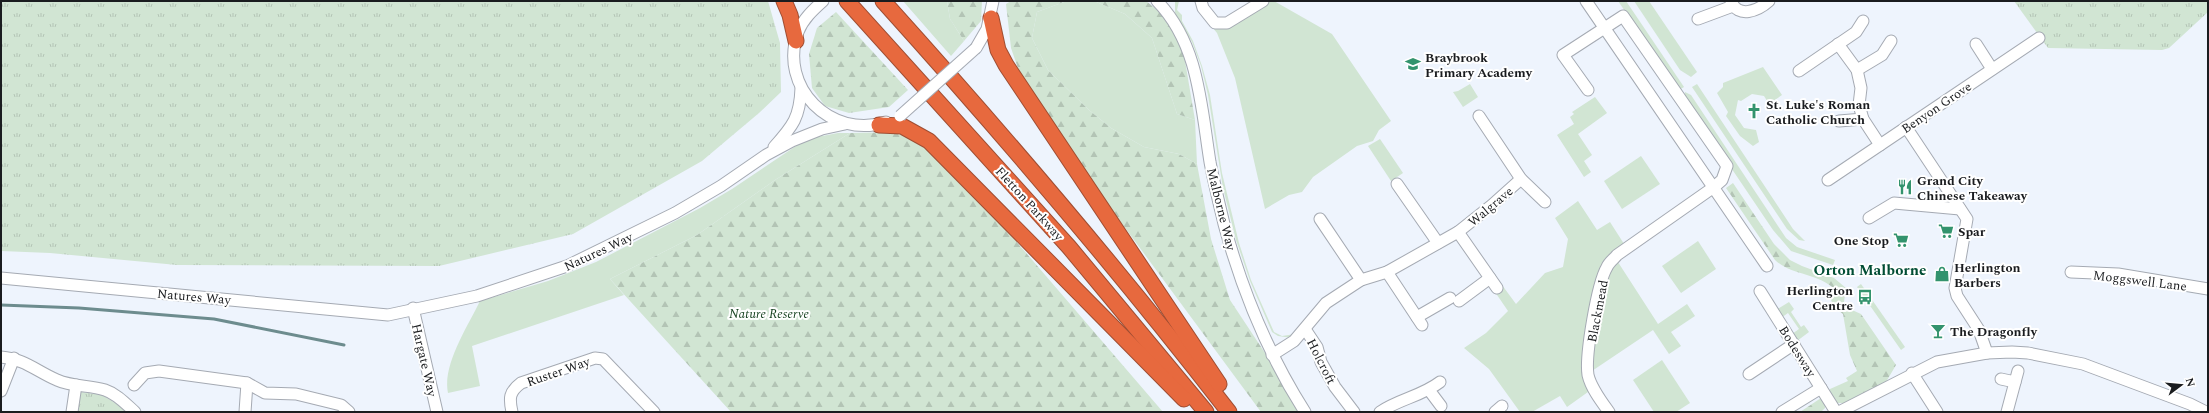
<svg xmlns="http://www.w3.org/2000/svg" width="2209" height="413" font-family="Spectral,serif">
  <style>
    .green { fill: #d1e5d3 }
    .forest { fill: url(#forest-firs) }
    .park { fill: url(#park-tufts) }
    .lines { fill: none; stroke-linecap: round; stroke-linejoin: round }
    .stream { stroke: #6d8c8e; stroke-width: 3 }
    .minor-casing { stroke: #a5aab3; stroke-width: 13 }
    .highway-casing { stroke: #9f4e33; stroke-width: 17 }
    .minor { stroke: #fff; stroke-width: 11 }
    .highway { stroke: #e7693e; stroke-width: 15 }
    .minor-bridge-casing { stroke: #a5aab3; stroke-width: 13; stroke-linecap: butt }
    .minor-bridge { stroke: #fff; stroke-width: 11 }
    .labels { text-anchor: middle; stroke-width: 4; stroke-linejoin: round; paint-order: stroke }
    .poi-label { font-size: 13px; font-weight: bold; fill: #1a1c1f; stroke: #fff; text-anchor: start }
    .street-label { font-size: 13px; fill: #1a1c1f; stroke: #fff }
    .park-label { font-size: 13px; font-style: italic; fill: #133f1d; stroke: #fff }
    .quarter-label { font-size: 15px; font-weight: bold; fill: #014d34; stroke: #fff }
  </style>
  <defs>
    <pattern id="forest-firs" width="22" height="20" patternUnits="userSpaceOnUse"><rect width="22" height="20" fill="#d1e5d3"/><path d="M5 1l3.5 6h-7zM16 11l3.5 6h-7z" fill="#b3c4b5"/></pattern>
    <pattern id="park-tufts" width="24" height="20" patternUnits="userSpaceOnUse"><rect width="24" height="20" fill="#d1e5d3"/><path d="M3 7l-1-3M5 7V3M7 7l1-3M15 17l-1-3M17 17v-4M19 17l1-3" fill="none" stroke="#b3c4b5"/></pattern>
  </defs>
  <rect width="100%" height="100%" fill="#eef4fd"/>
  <g class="green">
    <path d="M903,1H947L950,19L964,41L951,56Z"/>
    <path d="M1094,1L1125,14L1152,38L1177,114L1195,120L1197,164L1179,154L1144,147L1111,128L1089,110L1048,70L1032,38L1037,12L1064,2Z"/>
    <path d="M1175,1H1179L1177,10L1182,15V21L1193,41L1202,66L1210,95L1222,173L1239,243L1251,280L1274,332L1282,336L1295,334L1292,338L1278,336L1272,332L1250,281L1236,240L1223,188L1208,95L1201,66L1192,42L1175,13Z"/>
    <path d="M1196,1L1215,26L1268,1H1274L1332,34L1391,121L1379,130L1373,141L1357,146L1313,177L1302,192L1289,195L1265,209L1235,78L1217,33L1198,10Z"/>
    <path d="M1618,1H1626L1684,87L1679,90Z"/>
    <path d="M1634,1H1649L1697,72L1691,77L1680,70Z"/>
    <path d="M1763,67L1782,95L1769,104L1764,96L1752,94L1741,101L1738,100L1735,115L1744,128L1756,130L1759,142L1753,146L1740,136L1726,116L1728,112L1717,93L1723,87V83Z"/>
    <path d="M1470,84L1478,97L1463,107L1453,92L1458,91Z"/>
    <path d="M1697,84L1793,229L1805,241L1799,240L1787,229L1692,87Z"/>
    <path d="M1685,92L1691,95L1786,238L1797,247L1835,260L1833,265L1791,251L1773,230L1684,98Z"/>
    <path d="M1595,97L1607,113L1578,134L1592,155L1584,161L1591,172L1584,177L1557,135L1574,124L1570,117L1574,114L1572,112Z"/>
    <path d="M838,133H850L775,180L697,235L610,279L624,295L472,346L480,386L448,393C442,365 468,326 480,301L548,281L596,262L700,208L732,189L799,144L817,137Z"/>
    <path d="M1380,139L1403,173L1391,181L1368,146Z"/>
    <path d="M1641,156L1660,184L1622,209L1604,181Z"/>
    <path d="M1578,201L1597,230L1610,222L1626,247L1616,259L1658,324L1687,304L1695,316L1671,332L1681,346L1669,354L1653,330L1583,377L1588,392L1567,407L1560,396L1532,412H1520L1489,369L1464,348L1486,333L1508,311L1495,292L1502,285L1516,304L1545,273L1563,267L1568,239L1555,218Z"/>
    <path d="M1698,241L1716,269L1681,293L1662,266Z"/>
    <path d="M1861,284L1905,347L1901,350L1857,287Z"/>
    <path d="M1789,302L1794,309L1791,312L1801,327L1804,325L1809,332L1797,341L1792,334L1799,329L1788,313L1781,318L1776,310Z"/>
    <path d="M1662,360L1690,403L1676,412H1654L1633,380Z"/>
  </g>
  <g class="forest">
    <path d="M947,1H982L981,21L964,41L950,19Z"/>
    <path d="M1011,1H1146L1165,16L1182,43L1195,120L1177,114L1152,38L1125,14L1094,1L1064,2L1037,12L1032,38L1048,70L1089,110L1111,128L1144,147L1179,154L1197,164L1211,239L1230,300L1304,412H1261L1041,114L1022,80L1011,48L1006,4Z"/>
    <path d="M836,12L908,90L889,107L849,113L825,106L812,88L809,54L817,28Z"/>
    <path d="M898,132L918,139L947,161L1163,412H731L610,279L697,235L775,180L850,133Z"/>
    <path d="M1733,183L1774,244L1790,260L1802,266L1834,278L1846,288L1844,302L1852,310L1861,314L1896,365L1886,382L1848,403H1835L1828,394L1830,389L1848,381L1846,378L1857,371L1850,355L1843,314L1835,308L1830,298L1836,290C1816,272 1792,276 1775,260L1726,188Z"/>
    <path d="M1821,398L1825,401V408L1821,412H1800Z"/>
  </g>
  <g class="park">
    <path d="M1,1H768L780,43L781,92L759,113L702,161L573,234L439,266L177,265L50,253L1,251Z"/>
    <path d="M2014,1H2208V12L2169,48L2162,50L2048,48Z"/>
    <path d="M81,392L102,395L130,412H77Z"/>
  </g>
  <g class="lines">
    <path class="stream" d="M1,305L79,308L214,319L344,345"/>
    <g class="minor-casing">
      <g id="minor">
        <path d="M823,1C813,10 803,19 798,32C778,87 831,140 886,122"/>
        <path d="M1157,1C1199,44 1201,106 1210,162C1214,183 1219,203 1224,224C1242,290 1268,354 1305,412"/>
        <path d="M1201,1L1203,8L1215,23H1227L1263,1"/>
        <path d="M1586,1L1767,266"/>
        <path d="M1731,1C1738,19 1758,11 1769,1"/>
        <path d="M1698,19L1733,6"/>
        <path d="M1838,44L1857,70L1861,88L1859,105L1863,119L1880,145"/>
        <path d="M1976,44L1992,69"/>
        <path d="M976,48L987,29L993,1"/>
        <path d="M1857,70L1882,55L1891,41"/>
        <path d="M1799,71L1856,32L1863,21"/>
        <path d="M1588,90L1563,55L1623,16L1727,166L1722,180L1714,187L1617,255C1614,259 1609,262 1607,267C1597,284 1585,356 1588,375C1591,388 1601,401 1609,412"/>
        <path d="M1479,116L1521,179L1545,202"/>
        <path d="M1839,121L1863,119"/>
        <path d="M1906,127L1967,219L1955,288L1957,296L1979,330L1987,353"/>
        <path d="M774,147C793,126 800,117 801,88"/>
        <path d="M1828,180L2039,38"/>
        <path d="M1397,184L1438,243"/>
        <path d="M1869,218L1894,203L1960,209"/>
        <path d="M1320,219L1361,280"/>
        <path d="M1458,232L1497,288"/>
        <path d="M1387,272L1422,325"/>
        <path d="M2071,272L2118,274L2208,289"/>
        <path d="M1,278L388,315L477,296L567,266L675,213L721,186L766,155L792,141L822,129L845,124"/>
        <path d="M1760,291L1836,412"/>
        <path d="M1459,301L1490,278"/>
        <path d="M413,308L437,412"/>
        <path d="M1417,317L1450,298"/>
        <path d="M1305,329L1317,347L1321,362L1335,387L1354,412"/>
        <path d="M1272,355L1294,341L1326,303L1361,280L1387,272L1458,232L1492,205L1521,179"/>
        <path d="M1,357C25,359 36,371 57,380C72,387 90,385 105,390C117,394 126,404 135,412"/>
        <path d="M1912,373L1937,412"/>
        <path d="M1749,374L1794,344"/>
        <path d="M2001,379L2015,382"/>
        <path d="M134,385L145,373L159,371L247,383L265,393L296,394L341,405L349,412"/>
        <path d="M1429,390L1441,406"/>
        <path d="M1,391L14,358"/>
        <path d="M72,412L76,385"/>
        <path d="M245,412L247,383"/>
        <path d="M512,412C509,398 509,392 521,383L595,358L603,359L654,412"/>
        <path d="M1380,412C1399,399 1422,396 1440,382"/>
        <path d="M1495,412L1502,406"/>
        <path d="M1782,412L1821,388"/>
        <path d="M1839,412L1937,362L1987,353L2012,352L2028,353L2083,364L2190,404L2206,412"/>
        <path d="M2007,412L2018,371"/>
      </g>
    </g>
    <g class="highway-casing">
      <g id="highway">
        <path d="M784,1L790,15L796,41"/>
        <path d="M847,1L1069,247L1206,412"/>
        <path d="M883,1C1003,134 1119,270 1229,412"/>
        <path d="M991,18L998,50L1006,65L1219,384"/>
        <path d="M879,125L902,126L929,141L1184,399"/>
      </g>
    </g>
    <use href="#minor" class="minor"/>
    <use href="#highway" class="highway"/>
    <g class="minor-bridge-casing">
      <path id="minor-bridge" d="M900,116L976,48"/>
    </g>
    <use href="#minor-bridge" class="minor-bridge"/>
  </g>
  <defs>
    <g id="school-bare" transform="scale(1.2)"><path d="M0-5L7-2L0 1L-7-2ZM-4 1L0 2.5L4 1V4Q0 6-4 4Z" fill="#33936d" stroke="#fff" stroke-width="2.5" paint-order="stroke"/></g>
    <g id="church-bare" transform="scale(1.2)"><path d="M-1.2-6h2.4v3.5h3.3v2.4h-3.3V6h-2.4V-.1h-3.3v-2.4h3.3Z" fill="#33936d" stroke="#fff" stroke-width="2.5" paint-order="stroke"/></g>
    <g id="restaurant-bare" transform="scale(1.2)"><path d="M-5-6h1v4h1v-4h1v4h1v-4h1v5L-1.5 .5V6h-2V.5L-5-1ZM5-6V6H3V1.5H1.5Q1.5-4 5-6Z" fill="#33936d" stroke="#fff" stroke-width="2.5" paint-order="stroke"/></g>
    <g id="supermarket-bare" transform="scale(1.2)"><path d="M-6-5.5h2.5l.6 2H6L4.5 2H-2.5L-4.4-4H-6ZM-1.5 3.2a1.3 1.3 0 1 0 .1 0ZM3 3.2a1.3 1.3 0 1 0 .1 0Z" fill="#33936d" stroke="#fff" stroke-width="2.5" paint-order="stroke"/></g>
    <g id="shop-bare" transform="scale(1.2)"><path d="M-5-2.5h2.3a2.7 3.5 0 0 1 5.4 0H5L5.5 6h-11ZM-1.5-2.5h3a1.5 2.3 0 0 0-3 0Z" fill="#33936d" stroke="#fff" stroke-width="2.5" paint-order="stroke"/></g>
    <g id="bus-bare" transform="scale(1.2)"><path d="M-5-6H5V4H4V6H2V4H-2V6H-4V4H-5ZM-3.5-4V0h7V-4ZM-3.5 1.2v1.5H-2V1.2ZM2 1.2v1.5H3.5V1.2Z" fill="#33936d" stroke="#fff" stroke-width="2.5" paint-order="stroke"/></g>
    <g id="bar-bare" transform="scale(1.2)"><path d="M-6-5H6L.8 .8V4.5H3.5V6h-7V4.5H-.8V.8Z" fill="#33936d" stroke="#fff" stroke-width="2.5" paint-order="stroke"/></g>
  </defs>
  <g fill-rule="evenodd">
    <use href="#school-bare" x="1413" y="64"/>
    <use href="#church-bare" x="1754" y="111"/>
    <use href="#restaurant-bare" x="1905" y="187"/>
    <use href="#supermarket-bare" x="1946" y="231"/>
    <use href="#supermarket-bare" x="1901" y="240"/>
    <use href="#shop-bare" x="1942" y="274"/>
    <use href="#bus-bare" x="1865" y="297"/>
    <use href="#bar-bare" x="1938" y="331"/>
  </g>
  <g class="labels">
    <g class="poi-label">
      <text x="1425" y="62">Braybrook<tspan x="1425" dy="15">Primary Academy</tspan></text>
      <text x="1766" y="109">St. Luke's Roman<tspan x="1766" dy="15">Catholic Church</tspan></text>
      <text x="1917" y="185">Grand City<tspan x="1917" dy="15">Chinese Takeaway</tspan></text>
      <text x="1958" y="236">Spar</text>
      <text x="1889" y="245" text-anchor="end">One Stop</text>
      <text x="1954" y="272">Herlington<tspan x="1954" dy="15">Barbers</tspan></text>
      <text x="1853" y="295" text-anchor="end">Herlington<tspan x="1853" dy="15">Centre</tspan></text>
      <text x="1950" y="336">The Dragonfly</text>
    </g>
    <g class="street-label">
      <text transform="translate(1936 107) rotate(-34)" y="5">Benyon Grove</text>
      <text transform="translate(1030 203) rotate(48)" y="5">Fletton Parkway</text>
      <text transform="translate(1490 206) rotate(-40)" y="5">Walgrave</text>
      <text transform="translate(1222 209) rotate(76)" y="5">Malborne Way</text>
      <text transform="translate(598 251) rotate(-25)" y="5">Natures Way</text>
      <text transform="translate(2140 280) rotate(7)" y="5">Moggswell Lane</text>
      <text transform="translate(194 296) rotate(5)" y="5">Natures Way</text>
      <text transform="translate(1597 311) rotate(-79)" y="5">Blackmead</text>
      <text transform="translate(1798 351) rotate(58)" y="5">Bodesway</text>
      <text transform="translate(425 360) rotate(77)" y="5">Hargate Way</text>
      <text transform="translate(1322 361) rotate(63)" y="5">Holcroft</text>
      <text transform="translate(558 371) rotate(-19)" y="5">Ruster Way</text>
    </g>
    <g class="park-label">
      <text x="769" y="318">Nature Reserve</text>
    </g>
    <g class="quarter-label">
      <text x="1870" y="275">Orton Malborne</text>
    </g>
  </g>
  <rect width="2209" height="413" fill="none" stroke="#1a1c1f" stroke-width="4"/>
  <g transform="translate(2181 385) rotate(74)" stroke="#ffffff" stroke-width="3" paint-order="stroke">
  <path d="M0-3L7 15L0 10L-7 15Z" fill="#1a1c1f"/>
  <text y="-6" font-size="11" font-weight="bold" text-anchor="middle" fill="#1a1c1f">N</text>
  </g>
</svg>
